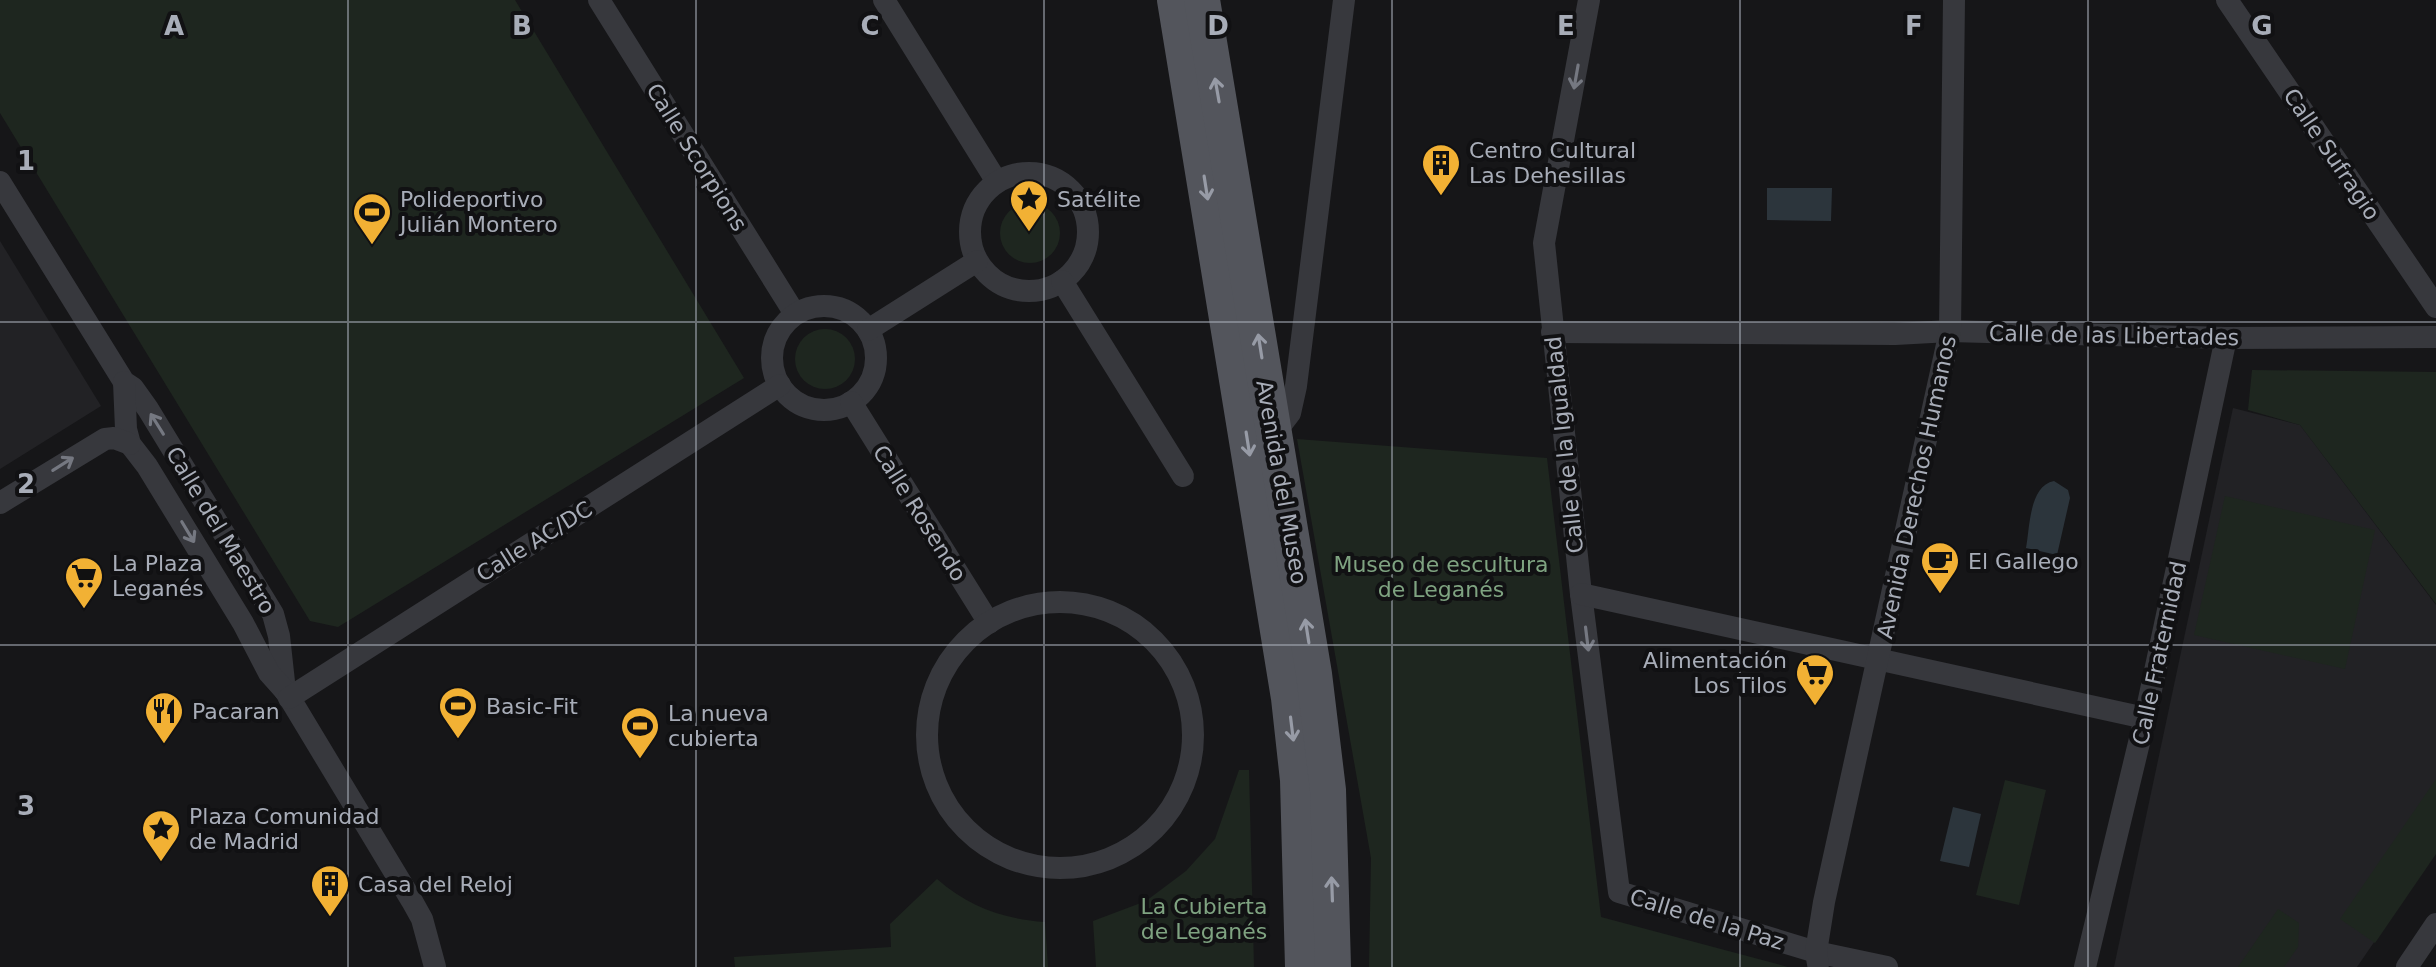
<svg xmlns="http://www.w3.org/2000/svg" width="2436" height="967" font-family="'DejaVu Sans',sans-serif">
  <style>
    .built { fill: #222225 }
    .green { fill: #1e261f }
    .water { fill: #2c353c }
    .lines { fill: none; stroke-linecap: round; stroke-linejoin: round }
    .street { stroke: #37383d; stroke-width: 22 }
    .primary { stroke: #53555c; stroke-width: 36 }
    .oneway { stroke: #757881 }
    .oneway2 { stroke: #979ba6 }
    .grid { fill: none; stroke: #a8adb8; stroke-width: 2; stroke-opacity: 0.55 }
    .labels { text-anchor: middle; stroke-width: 8; stroke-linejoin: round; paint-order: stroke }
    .poi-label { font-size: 22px; fill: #a8adb8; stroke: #111113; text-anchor: start }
    .street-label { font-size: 22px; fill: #a8adb8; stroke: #111113 }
    .park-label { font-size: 22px; fill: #7fa381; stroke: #111113 }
    .grid-label { font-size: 26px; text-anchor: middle; font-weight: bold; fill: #a8adb8; stroke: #111113; stroke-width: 8; stroke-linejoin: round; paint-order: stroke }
  </style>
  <rect width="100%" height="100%" fill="#161618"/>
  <g class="built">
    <path d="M0,241L101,406L0,469Z"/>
    <path d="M2233,408L2300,425L2436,605V852L2357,967H2114Z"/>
  </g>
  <g class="green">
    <path d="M0,0H515L744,378L338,627L310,621L0,113Z"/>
    <circle cx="1030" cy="233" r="30"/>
    <circle cx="825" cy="359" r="30"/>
    <path d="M2252,370L2436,372V604L2300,425L2248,410Z"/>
    <path d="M1297,439L1547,458L1601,917L1788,967H1369L1371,858Z"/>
    <path d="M2225,496L2375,530L2345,669L2194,635Z"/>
    <path d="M1239,770H1249L1254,967H1096L1093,921L1146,901L1186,871L1215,839Z"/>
    <path d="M2436,779V854L2375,943L2340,919Z"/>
    <path d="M2005,780L2046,790L2019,905L1976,895Z"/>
    <path d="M937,879C969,907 1003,919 1045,922L1048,967H735L734,957L891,947L890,924Z"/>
    <path d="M2278,909L2299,923L2298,947L2284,967H2238Z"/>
  </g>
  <g class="water">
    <path d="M1767,188H1832L1831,221L1767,220Z"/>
    <path d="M2054,481L2068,490L2070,498L2057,555L2026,548C2030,527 2029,486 2054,481Z"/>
    <path d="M1953,807L1981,814L1969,867L1940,861Z"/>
  </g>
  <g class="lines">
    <g class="street">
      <path d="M599,0L795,314"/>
      <path d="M884,0L997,182"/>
      <path d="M1589,0L1544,243L1581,594L1619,892L1816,952L1887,967"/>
      <path d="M2227,0L2436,307"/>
      <circle cx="1029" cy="232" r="59"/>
      <path d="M0,182L124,382L133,388L148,409L273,614L279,636L285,691"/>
      <path d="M1062,281L1183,476"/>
      <circle cx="824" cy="358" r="52"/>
      <path d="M868,330L977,261"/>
      <path d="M1552,332L1895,334L1950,331L2226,338L2436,337"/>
      <path d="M124,382L126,429L130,444L147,466L243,623L269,673L286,692L412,901L422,919L435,967"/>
      <path d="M851,402L989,623"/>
      <path d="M1274,434L1290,413L1296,386L1344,0"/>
      <path d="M0,503L105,439L114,438L130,444"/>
      <path d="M1581,594L2145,718"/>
      <circle cx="1060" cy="735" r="133"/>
      <path d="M289,698L780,385"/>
      <path d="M1818,964L1816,952L1824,902L1950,331L1954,0"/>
      <path d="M2085,967L2145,718L2226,338"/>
      <path d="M2407,967L2436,924"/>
    </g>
    <g class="primary">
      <path d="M1175,0L1289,698L1298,780L1303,967"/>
      <path d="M1202,0L1314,674L1328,790L1333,967"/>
    </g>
  </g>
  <defs><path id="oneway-shaft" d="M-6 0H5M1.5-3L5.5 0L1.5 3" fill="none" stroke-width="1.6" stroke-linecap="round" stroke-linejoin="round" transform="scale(2)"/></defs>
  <g class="oneway">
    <use href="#oneway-shaft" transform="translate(1576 77) rotate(100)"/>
    <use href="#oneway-shaft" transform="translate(157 424) rotate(-122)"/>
    <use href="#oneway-shaft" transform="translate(63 464) rotate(-32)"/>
    <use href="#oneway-shaft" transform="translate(188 532) rotate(59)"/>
    <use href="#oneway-shaft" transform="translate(1587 639) rotate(83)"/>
  </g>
  <g class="oneway2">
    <use href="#oneway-shaft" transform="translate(1217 90) rotate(-100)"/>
    <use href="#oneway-shaft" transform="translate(1206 188) rotate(81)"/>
    <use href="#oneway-shaft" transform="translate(1260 346) rotate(-99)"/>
    <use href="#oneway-shaft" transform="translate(1248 444) rotate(81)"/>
    <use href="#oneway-shaft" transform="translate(1307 631) rotate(-99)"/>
    <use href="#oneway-shaft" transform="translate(1292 729) rotate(83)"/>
    <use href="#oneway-shaft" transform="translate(1332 889) rotate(-92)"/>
  </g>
  <path class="grid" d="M348,0V967M696,0V967M1044,0V967M1392,0V967M1740,0V967M2088,0V967M0,322H2436M0,645H2436"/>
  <defs>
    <g id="building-pin" transform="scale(2)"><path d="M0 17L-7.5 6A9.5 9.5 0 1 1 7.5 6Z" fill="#f2b134" stroke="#111113"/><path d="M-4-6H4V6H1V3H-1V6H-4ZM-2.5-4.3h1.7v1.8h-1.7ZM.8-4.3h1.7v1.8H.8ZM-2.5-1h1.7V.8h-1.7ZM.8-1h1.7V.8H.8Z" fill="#111"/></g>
    <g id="sight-pin" transform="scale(2)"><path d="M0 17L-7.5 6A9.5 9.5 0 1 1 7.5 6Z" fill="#f2b134" stroke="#111113"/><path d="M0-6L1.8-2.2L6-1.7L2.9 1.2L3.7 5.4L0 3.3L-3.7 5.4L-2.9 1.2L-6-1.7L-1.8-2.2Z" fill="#111"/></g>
    <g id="stadium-pin" transform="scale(2)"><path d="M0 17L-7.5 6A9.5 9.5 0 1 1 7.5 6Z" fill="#f2b134" stroke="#111113"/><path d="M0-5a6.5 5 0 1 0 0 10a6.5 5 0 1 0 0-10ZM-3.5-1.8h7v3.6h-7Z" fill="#111"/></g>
    <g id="cafe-pin" transform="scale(2)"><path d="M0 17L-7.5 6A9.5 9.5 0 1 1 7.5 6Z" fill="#f2b134" stroke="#111113"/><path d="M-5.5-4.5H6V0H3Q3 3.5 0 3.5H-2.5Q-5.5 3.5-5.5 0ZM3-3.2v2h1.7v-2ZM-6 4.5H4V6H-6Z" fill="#111"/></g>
    <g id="supermarket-pin" transform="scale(2)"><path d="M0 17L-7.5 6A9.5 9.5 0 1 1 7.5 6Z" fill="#f2b134" stroke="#111113"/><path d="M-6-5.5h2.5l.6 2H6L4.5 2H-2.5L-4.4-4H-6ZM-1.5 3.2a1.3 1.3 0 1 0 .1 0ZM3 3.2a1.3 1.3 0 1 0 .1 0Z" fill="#111"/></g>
    <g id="restaurant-pin" transform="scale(2)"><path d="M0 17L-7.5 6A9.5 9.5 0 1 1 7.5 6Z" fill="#f2b134" stroke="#111113"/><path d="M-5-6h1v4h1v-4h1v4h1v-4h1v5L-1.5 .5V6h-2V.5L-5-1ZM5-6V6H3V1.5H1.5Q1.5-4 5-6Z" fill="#111"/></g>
  </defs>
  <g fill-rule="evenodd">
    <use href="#building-pin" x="1441" y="163"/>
    <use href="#sight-pin" x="1029" y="199"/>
    <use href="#stadium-pin" x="372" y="212"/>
    <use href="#cafe-pin" x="1940" y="561"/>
    <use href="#supermarket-pin" x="84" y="576"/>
    <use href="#supermarket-pin" x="1815" y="673"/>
    <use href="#stadium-pin" x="458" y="706"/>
    <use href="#restaurant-pin" x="164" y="711"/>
    <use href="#stadium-pin" x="640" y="726"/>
    <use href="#sight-pin" x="161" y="829"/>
    <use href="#building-pin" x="330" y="884"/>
  </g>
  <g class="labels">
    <g class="poi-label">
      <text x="1469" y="158">Centro Cultural<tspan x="1469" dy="25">Las Dehesillas</tspan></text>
      <text x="400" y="207">Polideportivo<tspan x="400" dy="25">Julián Montero</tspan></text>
      <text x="1057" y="207">Satélite</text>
      <text x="1968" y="569">El Gallego</text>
      <text x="112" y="571">La Plaza<tspan x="112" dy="25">Leganés</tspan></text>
      <text x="1787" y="668" text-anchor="end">Alimentación<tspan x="1787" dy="25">Los Tilos</tspan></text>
      <text x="486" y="714">Basic-Fit</text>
      <text x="192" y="719">Pacaran</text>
      <text x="668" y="721">La nueva<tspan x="668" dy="25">cubierta</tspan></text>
      <text x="189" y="824">Plaza Comunidad<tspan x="189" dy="25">de Madrid</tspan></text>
      <text x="358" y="892">Casa del Reloj</text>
    </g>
    <g class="street-label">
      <text transform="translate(2332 154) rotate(56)" y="8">Calle Sufragio</text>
      <text transform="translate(697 157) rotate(58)" y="8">Calle Scorpions</text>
      <text transform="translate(2114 335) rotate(1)" y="8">Calle de las Libertades</text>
      <text transform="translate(1564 445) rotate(-96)" y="8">Calle de la Igualdad</text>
      <text transform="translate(1282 482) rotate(80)" y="8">Avenida del Museo</text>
      <text transform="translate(1916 487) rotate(-78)" y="8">Avenida Derechos Humanos</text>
      <text transform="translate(920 513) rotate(58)" y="8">Calle Rosendo</text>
      <text transform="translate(221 530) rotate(59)" y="8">Calle del Maestro</text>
      <text transform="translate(534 541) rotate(-32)" y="8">Calle AC/DC</text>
      <text transform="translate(2159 653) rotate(-78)" y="8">Calle Fraternidad</text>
      <text transform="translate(1707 919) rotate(17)" y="8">Calle de la Paz</text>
    </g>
    <g class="park-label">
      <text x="1441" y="572">Museo de escultura<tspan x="1441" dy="25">de Leganés</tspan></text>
      <text x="1204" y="914">La Cubierta<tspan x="1204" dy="25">de Leganés</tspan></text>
    </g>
  </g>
  <g class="grid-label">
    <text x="174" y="35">A</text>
    <text x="522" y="35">B</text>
    <text x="870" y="35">C</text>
    <text x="1218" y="35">D</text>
    <text x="1566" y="35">E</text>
    <text x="1914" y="35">F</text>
    <text x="2262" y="35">G</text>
    <text x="26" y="170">1</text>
    <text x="26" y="493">2</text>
    <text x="26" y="815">3</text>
  </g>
</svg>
